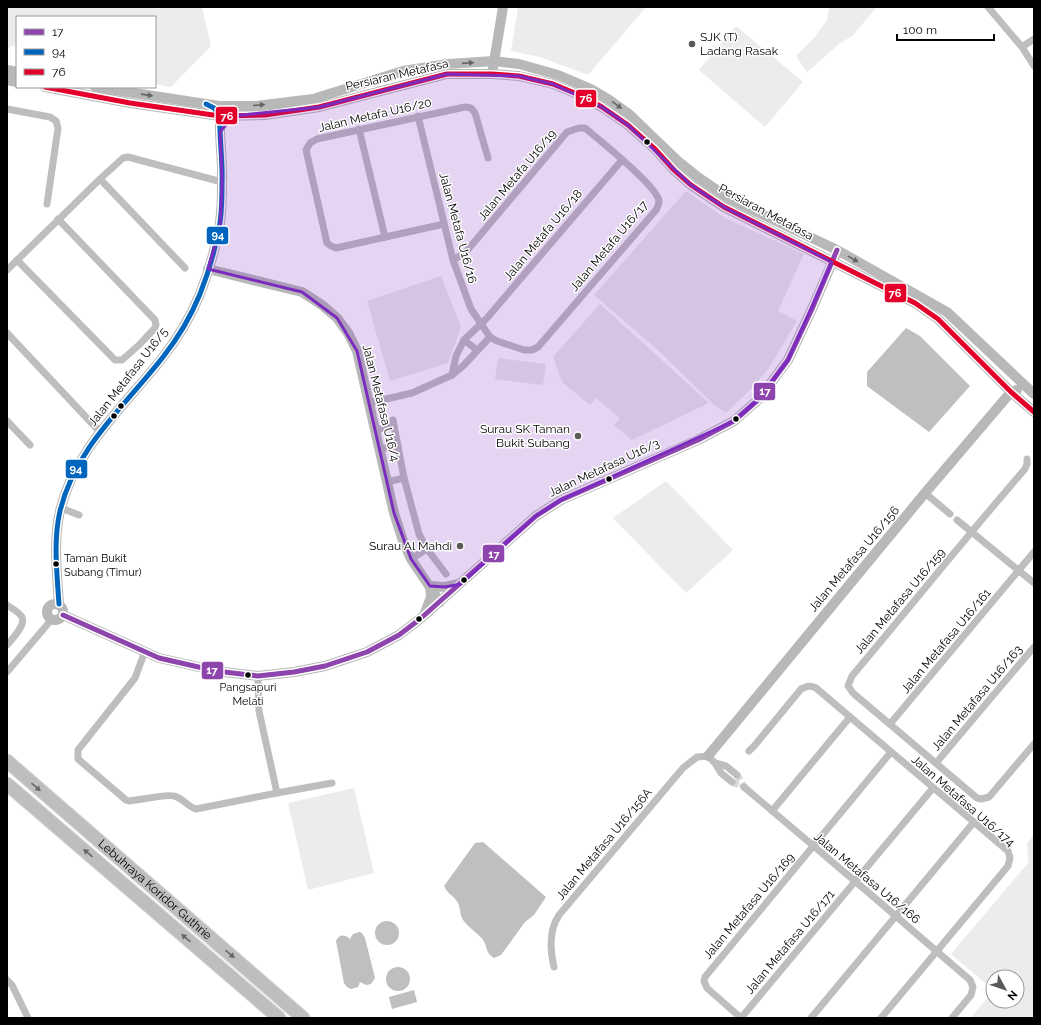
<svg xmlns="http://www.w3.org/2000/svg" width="1041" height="1025" font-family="Raleway,sans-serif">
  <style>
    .green { fill: #ececec }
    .water { fill: #bfbfbf }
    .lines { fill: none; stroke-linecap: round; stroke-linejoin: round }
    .street-tunnel { stroke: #d9d9d9; stroke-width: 7; stroke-dasharray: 7 3.5; stroke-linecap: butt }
    .highway-casing { stroke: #dbdbdb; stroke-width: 15 }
    .street { stroke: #bebebe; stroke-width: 7 }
    .secondary { stroke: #b8b8b8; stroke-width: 10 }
    .highway { stroke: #bebebe; stroke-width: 13 }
    .bus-1-casing { stroke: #fff; stroke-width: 8 }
    .bus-2-casing { stroke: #fff; stroke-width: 8 }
    .bus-3-casing { stroke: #fff; stroke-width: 8 }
    .bus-1 { stroke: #8e44ad; stroke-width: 5 }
    .bus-2 { stroke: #0065bd; stroke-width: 5 }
    .bus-3 { stroke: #e4002b; stroke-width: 5 }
    .oneway { fill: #656565 }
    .oneway2 { fill: #686868 }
    .marked { fill: #7b2cbf; fill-opacity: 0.2; stroke: #7b2cbf; stroke-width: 3; stroke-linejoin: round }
    .poi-dot { fill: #595959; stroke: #fff; stroke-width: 1.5 }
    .bus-dot { fill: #000; stroke: #fff; stroke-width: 1.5 }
    .labels { text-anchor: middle; stroke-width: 3; stroke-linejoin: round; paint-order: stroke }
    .bus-label { font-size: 11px; fill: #000; stroke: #fff; text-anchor: start }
    .poi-label { font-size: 12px; fill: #000; stroke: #fff; text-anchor: end }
    .street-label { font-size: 12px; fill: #000; stroke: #fff }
    .line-badge { stroke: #fff; stroke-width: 1.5 }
    .badge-label { font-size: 11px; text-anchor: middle; font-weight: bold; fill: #fff }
  </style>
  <rect width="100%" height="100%" fill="#fff"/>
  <g class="green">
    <path d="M7,7H202L211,46L171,87L155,84V17H17V46L14,45L7,49Z"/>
    <path d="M518,7H646L588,75L540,57L511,51Z"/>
    <path d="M829,7H877L852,36L839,44L807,72L796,56L814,38L827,20Z"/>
    <path d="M736,26L803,82L765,127L699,70Z"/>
    <path d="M686,191L725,218L804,254L778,311L797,321L768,369L750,390L726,413L714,405L659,351L594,295Z"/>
    <path d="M441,276L461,327L448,363L390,381L367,301Z"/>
    <path d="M600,304L709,403L632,440L614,425L620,418L596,398L590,405L562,382L553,357Z"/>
    <path d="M498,358L546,364L543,385L495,379Z"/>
    <path d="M666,481L733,550L686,593L613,518Z"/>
    <path d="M354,788L374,873L308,890L288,803Z"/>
    <path d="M1034,833V1018H970L993,992V1001H1017V977H993V990L951,954L1028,863L1027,844Z"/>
  </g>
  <g class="water">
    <path d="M906,328L920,336L970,386L929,432L867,386V372Z"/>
    <path d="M483,842L546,897L534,915L525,922L501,955L494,958C485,953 488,947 483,940C479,934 465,925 462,918C459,911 461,906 456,900C451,894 449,895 444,886L475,843Z"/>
    <circle cx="387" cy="933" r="12"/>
    <path d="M359,932L362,933L365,938L375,978L371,984L366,985L360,982L358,987L351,989L347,987L344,983L336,941C339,934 345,934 350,939L353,934Z"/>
    <circle cx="398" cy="979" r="12"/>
    <path d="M414,990L417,1002L392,1009L389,997Z"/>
  </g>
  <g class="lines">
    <path class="street-tunnel" d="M732,782L744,787L737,775"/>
    <g class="highway-casing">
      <g id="highway">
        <path id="s1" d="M7,761L303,1018"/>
        <path d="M7,784L279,1018"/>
      </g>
    </g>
    <g class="street">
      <path d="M988,7L1022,47L1034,66"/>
      <path d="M1022,47L1034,39"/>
      <path d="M7,109L50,117L56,121L58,128L47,204"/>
      <path d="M418,116L453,260L471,309L490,337L497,341L524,350H532L538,347L656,210C657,208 659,204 659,201C657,186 598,139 585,128H579L567,132L465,253L453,260"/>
      <path d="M359,129L385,237"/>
      <path d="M100,179L185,268"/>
      <path d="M444,224L336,248L331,246L327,243L306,150L310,143L317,139L465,107L471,108L475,113L488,158"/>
      <path d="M17,260L115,360H122L139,345L155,328L156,325L155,320L58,219"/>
      <path d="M7,270L100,179L123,158L128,157L222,182"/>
      <path d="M7,333L100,432"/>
      <path d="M464,340L477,350"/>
      <path d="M452,375L456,356L464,340L487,318L622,160"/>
      <path d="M369,403L412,393L452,375L463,366L490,337"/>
      <path d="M393,420L404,478L419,534L427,549L446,574"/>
      <path d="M7,421L30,445"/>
      <path d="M375,430L394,426"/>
      <path d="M379,449L398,446"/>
      <path d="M1027,459V464L1025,469C966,537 910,607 852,676L848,686L853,693L977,798L981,799L989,797L1034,744"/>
      <path d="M387,482L404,478"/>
      <path d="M925,493L950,514"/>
      <path d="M61,508L79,515"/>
      <path d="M957,520L1034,583"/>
      <path d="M411,559L427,549"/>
      <path d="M7,605C11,608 19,612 22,617C26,625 12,639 7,645"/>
      <path d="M145,651L135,678L78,750V759L126,800L129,801C139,800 167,794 174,796C183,798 188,807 196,809L277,793L332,783"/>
      <path d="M7,672L52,619"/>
      <path d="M258,676L259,711L277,793"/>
      <path d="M890,724L1034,552"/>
      <path d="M749,751L755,745L801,689C807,686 810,685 816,688L1008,851L1010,858L1008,866L881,1018"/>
      <path d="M891,752L705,977L704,981L707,988L741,1018L933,788"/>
      <path d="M715,763L726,766L737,775"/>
      <path d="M936,763L1034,647"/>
      <path d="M744,787L876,899L970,980L973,987L971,995L952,1018"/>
      <path d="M772,811L850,717"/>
      <path d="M554,967C550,950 549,930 559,915L683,768L697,757L708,756L715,763L721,773L732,782"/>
      <path d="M7,980L12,985L28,1018"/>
      <path d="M811,1018L974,822"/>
    </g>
    <g class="secondary">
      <path d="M493,68L503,7"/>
      <path d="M7,70L17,72"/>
      <path d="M7,80L17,82"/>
      <path d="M45,87L130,103L220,116L265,115L319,107L447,74H492L519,76L553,84L582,96L602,107L628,125L654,148L674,170L691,185L724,207L915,303L938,319L1011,392L1034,412"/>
      <path d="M95,87L219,106H256L313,99L403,71L448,64L494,61L519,64L558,75L591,89L608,99L629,114L679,162L699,178L730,199L837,250L947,312L1034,394"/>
      <path d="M208,269L302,292L322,305L337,318L348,333L357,351L394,513L403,541L411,559L440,602"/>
      <circle cx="55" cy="612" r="8"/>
      <path d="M59,604C57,573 53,541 60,511C75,448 125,406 163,357C178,338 191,316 200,294C208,274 215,250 219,228C222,214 222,197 222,183C223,161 219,138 220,116L217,111"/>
      <path d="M63,615L159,658L216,671L258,676L294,672L325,666L367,652L399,635L420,619L536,516L561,500L698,440L734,421L759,399L788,360L812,309L835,256"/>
      <path d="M424,615L431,597L430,586L445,587L459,584"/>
      <path d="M708,756L925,493L1011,392L1017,390"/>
    </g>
    <use href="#highway" class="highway"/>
    <g class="bus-1-casing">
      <path id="bus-1" d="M63,615L159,658L216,671L258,676L294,672L325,666L367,652L399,635L420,619L536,516L561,500L698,440L734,421L759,399L788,360L812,309L837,250"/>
    </g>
    <g class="bus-2-casing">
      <path id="bus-2" d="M59,604C57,573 53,541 60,511C75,448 125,406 163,357C178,338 191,316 200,294C208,274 215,250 219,228C222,214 222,197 222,183C223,161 219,138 220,116L214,108L206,104"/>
    </g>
    <g class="bus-3-casing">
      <path id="bus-3" d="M45,87L130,103L220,116L265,115L319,107L447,74H492L519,76L553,84L582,96L602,107L628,125L654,148L674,170L691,185L724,207L915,303L938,319L1011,392L1034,412"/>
    </g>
    <use href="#bus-1" class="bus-1"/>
    <use href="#bus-2" class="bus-2"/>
    <use href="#bus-3" class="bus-3"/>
  </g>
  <defs><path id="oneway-solid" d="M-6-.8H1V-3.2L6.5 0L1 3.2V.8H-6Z"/></defs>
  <g class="oneway">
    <use href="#oneway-solid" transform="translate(468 63) rotate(-4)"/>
    <use href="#oneway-solid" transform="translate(147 95) rotate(8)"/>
    <use href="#oneway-solid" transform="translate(259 105) rotate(-5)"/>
    <use href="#oneway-solid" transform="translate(617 105) rotate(36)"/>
    <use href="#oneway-solid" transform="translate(853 259) rotate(29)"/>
  </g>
  <g class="oneway2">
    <use href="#oneway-solid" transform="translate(36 787) rotate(41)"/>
    <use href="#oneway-solid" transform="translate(88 853) rotate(-139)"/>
    <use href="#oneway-solid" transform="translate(186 938) rotate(-139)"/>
    <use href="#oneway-solid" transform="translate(230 954) rotate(41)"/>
  </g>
  <path class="marked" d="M447,74L519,76L553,84L602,107L628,125L691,185L724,207L832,262L788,360L759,399L734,421L561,500L536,516L461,584L445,587L430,586L411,559L394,513L357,351L337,318L302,292L208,269L220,227L222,182L220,132L233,116L319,107Z"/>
  <g class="poi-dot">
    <circle cx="692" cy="44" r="4"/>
    <circle cx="578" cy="436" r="4"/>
    <circle cx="460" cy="546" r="4"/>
  </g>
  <g class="bus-dot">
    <circle cx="647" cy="142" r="3.5"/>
    <circle cx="121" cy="406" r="3.5"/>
    <circle cx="114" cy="416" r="3.5"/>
    <circle cx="736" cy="419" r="3.5"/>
    <circle cx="609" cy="479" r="3.5"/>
    <circle cx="56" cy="564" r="3.5"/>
    <circle cx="464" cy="580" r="3.5"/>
    <circle cx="419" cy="619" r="3.5"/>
    <circle cx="248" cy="675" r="3.5"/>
  </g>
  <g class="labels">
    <g class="bus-label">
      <text x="64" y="562">Taman Bukit<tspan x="64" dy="14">Subang (Timur)</tspan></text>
      <text x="248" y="691" text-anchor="middle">Pangsapuri<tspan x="248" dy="14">Melati</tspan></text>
    </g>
    <g class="poi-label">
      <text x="700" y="41" text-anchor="start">SJK (T)<tspan x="700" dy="14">Ladang Rasak</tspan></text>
      <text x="570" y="433">Surau SK Taman<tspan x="570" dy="14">Bukit Subang</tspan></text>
      <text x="452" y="550">Surau Al Mahdi</text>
    </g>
    <g class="street-label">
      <text transform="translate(397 75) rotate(-13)" y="4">Persiaran Metafasa</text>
      <text transform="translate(375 115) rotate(-13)" y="4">Jalan Metafa U16/20</text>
      <text transform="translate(517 175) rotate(-50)" y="4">Jalan Metafa U16/19</text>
      <text transform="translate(766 212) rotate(28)" y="4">Persiaran Metafasa</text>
      <text transform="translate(458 228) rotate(75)" y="4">Jalan Metafa U16/16</text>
      <text transform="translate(543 235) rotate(-50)" y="4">Jalan Metafa U16/18</text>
      <text transform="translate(609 246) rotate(-50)" y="4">Jalan Metafa U16/17</text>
      <text transform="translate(128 377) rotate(-52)" y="4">Jalan Metafasa U16/5</text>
      <text transform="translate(381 403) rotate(76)" y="4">Jalan Metafasa U16/4</text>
      <text transform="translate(604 468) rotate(-25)" y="4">Jalan Metafasa U16/3</text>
      <text transform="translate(854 559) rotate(-50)" y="4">Jalan Metafasa U16/156</text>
      <text transform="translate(900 601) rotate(-50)" y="4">Jalan Metafasa U16/159</text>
      <text transform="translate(946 641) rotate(-50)" y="4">Jalan Metafasa U16/161</text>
      <text transform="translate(977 698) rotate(-50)" y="4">Jalan Metafasa U16/163</text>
      <text transform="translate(963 801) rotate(41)" y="4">Jalan Metafasa U16/174</text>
      <text transform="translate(604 844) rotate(-50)" y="4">Jalan Metafasa U16/156A</text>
      <text transform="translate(867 878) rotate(40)" y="4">Jalan Metafasa U16/166</text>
      <text dy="4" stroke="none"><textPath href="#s1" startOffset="196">Lebuhraya Koridor Guthrie</textPath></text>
      <text transform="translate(749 906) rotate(-50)" y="4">Jalan Metafasa U16/169</text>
      <text transform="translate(790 942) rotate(-50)" y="4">Jalan Metafasa U16/171</text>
    </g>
  </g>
  <g class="line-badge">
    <rect x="575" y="89" width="22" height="19" rx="4" fill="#e4002b"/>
    <rect x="215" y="106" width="23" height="19" rx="4" fill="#e4002b"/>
    <rect x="206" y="226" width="23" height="19" rx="4" fill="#0065bd"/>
    <rect x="884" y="283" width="23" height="20" rx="4" fill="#e4002b"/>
    <rect x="753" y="382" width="23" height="19" rx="4" fill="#8e44ad"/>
    <rect x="65" y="459" width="23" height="20" rx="4" fill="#0065bd"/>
    <rect x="482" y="544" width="23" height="19" rx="4" fill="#8e44ad"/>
    <rect x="201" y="661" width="23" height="19" rx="4" fill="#8e44ad"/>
  </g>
  <g class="badge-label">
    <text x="586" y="102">76</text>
    <text x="227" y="120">76</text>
    <text x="218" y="239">94</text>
    <text x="895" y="297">76</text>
    <text x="765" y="395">17</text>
    <text x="76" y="473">94</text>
    <text x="494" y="558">17</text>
    <text x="212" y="674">17</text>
  </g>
  <rect width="1041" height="1025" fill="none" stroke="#000000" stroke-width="16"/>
  <rect x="16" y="16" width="140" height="72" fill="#ffffff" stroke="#999999"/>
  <rect x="24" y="29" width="20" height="6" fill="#8e44ad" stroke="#999999"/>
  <text x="52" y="36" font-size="12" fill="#000000">17</text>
  <rect x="24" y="49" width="20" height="6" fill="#0065bd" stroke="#999999"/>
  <text x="52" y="56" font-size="12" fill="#000000">94</text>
  <rect x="24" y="69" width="20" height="6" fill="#e4002b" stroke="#999999"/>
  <text x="52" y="76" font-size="12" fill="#000000">76</text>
  <g transform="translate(1005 989) rotate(130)"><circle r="19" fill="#ffffff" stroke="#999999"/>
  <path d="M0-3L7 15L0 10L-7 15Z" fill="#595959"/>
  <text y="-6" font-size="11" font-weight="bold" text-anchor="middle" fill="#000000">N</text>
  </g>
  <path d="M897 34v6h97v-6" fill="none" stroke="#000000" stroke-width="2"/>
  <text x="903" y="34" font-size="12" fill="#000000" stroke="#ffffff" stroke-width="3" paint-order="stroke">100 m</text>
</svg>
